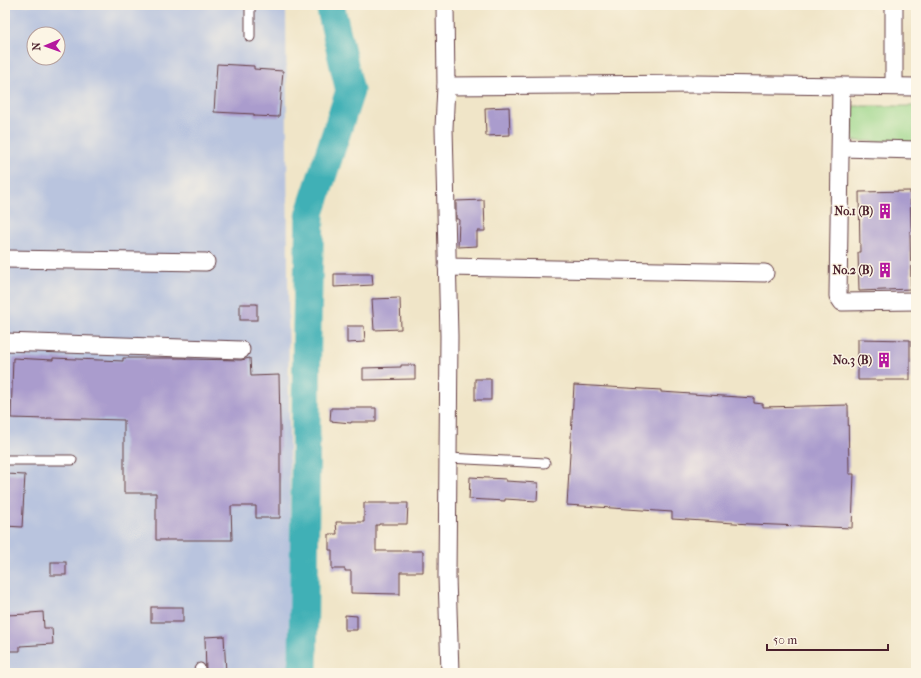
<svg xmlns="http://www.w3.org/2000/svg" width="921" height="678" font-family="'IM FELL French Canon',serif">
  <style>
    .industrial { fill: #b9c4de; fill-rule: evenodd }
    .green { fill: #9ad588; stroke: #727a5a }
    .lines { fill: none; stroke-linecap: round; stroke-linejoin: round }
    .river { stroke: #3fb0b6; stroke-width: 29 }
    .building { fill: #aa9ccd }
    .lane-casing { stroke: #633d43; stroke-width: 11 }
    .street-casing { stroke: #633d43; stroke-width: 19 }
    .lane { stroke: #fff; stroke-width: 9 }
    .street { stroke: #fff; stroke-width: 17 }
    .labels { text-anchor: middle; stroke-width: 3; stroke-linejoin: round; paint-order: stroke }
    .poi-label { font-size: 12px; font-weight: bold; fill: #4a1f2b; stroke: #fcf5e5; text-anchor: end }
  </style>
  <rect width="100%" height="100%" fill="#fcf5e5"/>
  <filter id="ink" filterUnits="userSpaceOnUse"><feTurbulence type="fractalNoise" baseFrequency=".025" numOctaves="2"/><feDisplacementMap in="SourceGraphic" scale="8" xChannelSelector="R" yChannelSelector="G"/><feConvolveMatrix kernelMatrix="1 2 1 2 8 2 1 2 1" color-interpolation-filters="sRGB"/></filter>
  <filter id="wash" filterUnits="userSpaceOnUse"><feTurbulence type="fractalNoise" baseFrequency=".012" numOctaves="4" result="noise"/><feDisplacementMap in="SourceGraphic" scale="16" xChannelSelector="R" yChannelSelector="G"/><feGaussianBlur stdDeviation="0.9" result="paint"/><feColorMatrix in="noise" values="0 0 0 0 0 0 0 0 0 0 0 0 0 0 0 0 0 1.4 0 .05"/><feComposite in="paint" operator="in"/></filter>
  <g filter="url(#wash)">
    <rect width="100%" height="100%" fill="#f0e5c8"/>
    <path class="industrial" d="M5,5H286L291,673H5ZM34,34H58V58H34Z"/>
    <path class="green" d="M853,106H916V142L853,141Z"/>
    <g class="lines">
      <path class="river" d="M303,673L307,323L310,213L350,91L330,5"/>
    </g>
    <g id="blocks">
      <g class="building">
        <path d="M217,64L254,66V69L283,71L279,117L254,116V114L214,112Z"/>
        <path d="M509,107L510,135L486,136L485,108Z"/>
        <path d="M910,191L911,231H910L911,289L859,291L858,252H860L859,192Z"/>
        <path d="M484,200L485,231H477V246L458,247L459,219H456V201Z"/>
        <path d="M334,274H372L373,285L334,287Z"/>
        <path d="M400,298L401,329L374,330L372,299Z"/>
        <rect x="240" y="304" width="17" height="16"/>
        <path d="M347,326H364L365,342L347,343Z"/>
        <path d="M858,339L910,340V380H858Z"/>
        <path d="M13,358L53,360V358L123,361V358H186V359L241,360L250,358L251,376L279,375L280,424V518H256V506H231L232,540H156V493H124V420L47,418V419L11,418Z"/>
        <path d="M401,365H415V379L363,380V368L401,367Z"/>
        <rect x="475" y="379" width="16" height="21"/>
        <path d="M574,385L661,390V392L754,398V403L763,404V407L848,405L849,474H854L852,528L750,524L672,519V512L567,505Z"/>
        <path d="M331,408H376V422H351V423L330,421Z"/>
        <path d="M6,474L25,475L22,527L5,526Z"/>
        <path d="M470,477L506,479V481L538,483L537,501L505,499V501L469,499Z"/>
        <path d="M364,503H408L407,524H379V525H376V551H423V572H400V594L351,593V571H345V569H332V550H329V534H337L336,522H364Z"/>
        <rect x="51" y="562" width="15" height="13"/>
        <rect x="151" y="607" width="32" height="15"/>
        <path d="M43,612L44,628H52L53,644L20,646V651H5V615L30,614V613Z"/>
        <path d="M345,615L357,616V630H345Z"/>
        <path d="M224,636L226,673H206L205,637Z"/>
      </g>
    </g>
  </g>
  <g filter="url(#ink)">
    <use href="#blocks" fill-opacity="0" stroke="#633d43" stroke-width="1"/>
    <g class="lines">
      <g class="lane-casing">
        <g id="lane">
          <path d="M250,5V37"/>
          <path d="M448,458L545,463"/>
          <path d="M5,460H72"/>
          <path d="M197,673L200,668"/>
        </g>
      </g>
      <g class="street-casing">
        <g id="street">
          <path d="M445,5L446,86L444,128L449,336L447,577L450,673"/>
          <path d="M446,86L696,84L916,87"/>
          <path d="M841,86L838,296L842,302L916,301"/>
          <path d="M894,86V5"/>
          <path d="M841,148L916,150"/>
          <path d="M5,259L206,262"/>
          <path d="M447,267L765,273"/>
          <path d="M5,342L241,350"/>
        </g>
      </g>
      <use href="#lane" class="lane"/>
      <use href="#street" class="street"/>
    </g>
  </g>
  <defs>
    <g id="building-bare" transform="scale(1.2)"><path d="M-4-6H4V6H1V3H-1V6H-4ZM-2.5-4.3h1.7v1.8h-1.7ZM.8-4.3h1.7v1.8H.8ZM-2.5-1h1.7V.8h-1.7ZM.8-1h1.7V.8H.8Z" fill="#b5179e" stroke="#fcf5e5" stroke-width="2.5" paint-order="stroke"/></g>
  </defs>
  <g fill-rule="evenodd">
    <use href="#building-bare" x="885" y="211"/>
    <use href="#building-bare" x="885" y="270"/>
    <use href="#building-bare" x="884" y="360"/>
  </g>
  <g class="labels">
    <g class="poi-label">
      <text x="873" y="215">No.1 (B)</text>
      <text x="873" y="274">No.2 (B)</text>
      <text x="872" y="364">No.3 (B)</text>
    </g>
  </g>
  <rect width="921" height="678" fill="none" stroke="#fcf5e5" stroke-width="20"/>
  <g transform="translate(46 46) rotate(268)"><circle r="19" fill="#fcf5e5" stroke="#b59f9b"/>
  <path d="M0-3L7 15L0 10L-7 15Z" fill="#b5179e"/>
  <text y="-6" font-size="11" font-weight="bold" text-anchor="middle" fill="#4a1f2b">N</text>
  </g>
  <path d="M767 644v6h121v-6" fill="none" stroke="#4a1f2b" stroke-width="2"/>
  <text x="773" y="644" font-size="12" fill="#4a1f2b" stroke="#fcf5e5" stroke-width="3" paint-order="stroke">50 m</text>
</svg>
